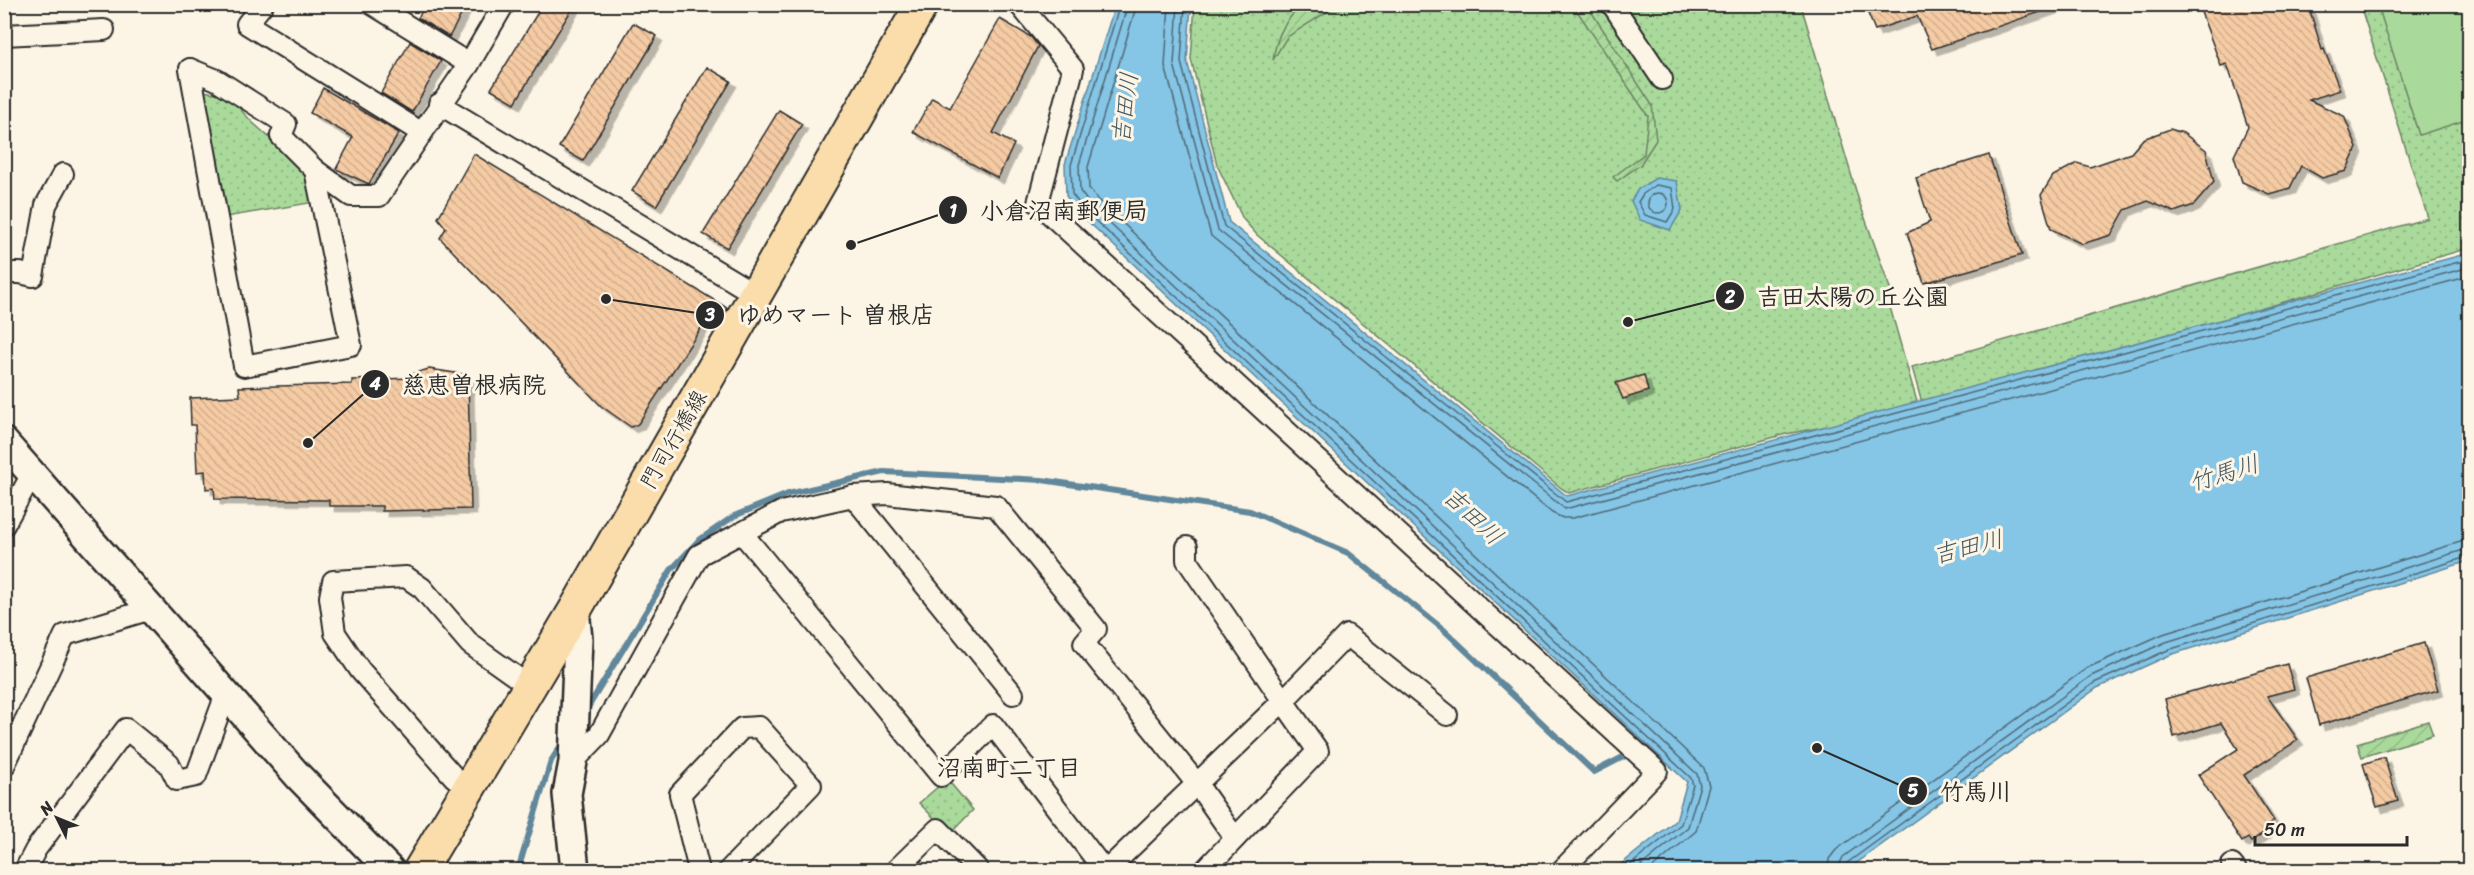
<svg xmlns="http://www.w3.org/2000/svg" width="2474" height="875" font-family="Sriracha,'Klee One',sans-serif">
  <style>
    .grass { fill: url(#grass-dots); stroke: #6a8263; stroke-width: 1.5 }
    .garden { fill: url(#garden-furrows); stroke: #6a8263; stroke-width: 1.5 }
    .pitch { fill: #aada9b; stroke: #6a8263; stroke-width: 1.5 }
    .water { fill: #85c5e6; stroke: #61879b; stroke-width: 1.5 }
    .lines { fill: none; stroke-linecap: round; stroke-linejoin: round }
    .shore { stroke: #4f6976; stroke-width: 1.5 }
    .stream { stroke: #61879b; stroke-width: 6 }
    .building { fill: url(#building-back-hatch); stroke: #2b2b2b; stroke-width: 1.5; filter: url(#shadow) }
    .street-casing { stroke: #2b2b2b; stroke-width: 24 }
    .secondary-casing { stroke: #2b2b2b; stroke-width: 32 }
    .primary-casing { stroke: #2b2b2b; stroke-width: 36 }
    .street { stroke: #fcf5e5; stroke-width: 20 }
    .secondary { stroke: #fcf5e5; stroke-width: 27 }
    .primary { stroke: #faddab; stroke-width: 32 }
    .labels { text-anchor: middle; stroke-width: 6; stroke-linejoin: round; paint-order: stroke }
    .street-label { font-size: 22px; fill: #2b2b2b; stroke: #fcf5e5 }
    .water-label { font-size: 24px; font-style: italic; fill: #465963; stroke: #fcf5e5 }
    .neighbourhood-label { font-size: 24px; font-weight: bold; fill: #2b2b2b; stroke: #fcf5e5 }
    .leader { fill: none; stroke: #2b2b2b; stroke-width: 2 }
    .callout-dot { fill: #2b2b2b; stroke: #fcf5e5; stroke-width: 2 }
    .mark-label { font-size: 18px; text-anchor: middle; font-weight: bold; fill: #fff }
    .callout-label { font-size: 24px; text-anchor: middle; font-weight: bold; fill: #2b2b2b; stroke: #fcf5e5; stroke-width: 6; stroke-linejoin: round; paint-order: stroke }
  </style>
  <defs>
    <pattern id="grass-dots" width="8" height="8" patternUnits="userSpaceOnUse" patternTransform="scale(1.5)"><rect width="8" height="8" fill="#aada9b"/><path d="M2 2h.1M6 6h.1" fill="none" stroke="#92bb86" stroke-width="1.8" stroke-linecap="round"/></pattern>
    <pattern id="garden-furrows" width="10" height="10" patternUnits="userSpaceOnUse" patternTransform="scale(1.5)"><rect width="10" height="10" fill="#aada9b"/><path d="M-1 1l2-2M0 10L10 0M9 11l2-2" fill="none" stroke="#92bb86"/></pattern>
    <pattern id="building-back-hatch" width="6" height="6" patternUnits="userSpaceOnUse" patternTransform="scale(1.5)"><rect width="6" height="6" fill="#f5cba4"/><path d="M-1 5l2 2M0 0l6 6M5-1l2 2" fill="none" stroke="#d2ae8d"/></pattern>
    <filter id="shadow"><feDropShadow dx="5.5" dy="5.5" stdDeviation="0" flood-color="#0004"/></filter>
  </defs>
  <rect width="100%" height="100%" fill="#fcf5e5"/>
  <filter id="ink" filterUnits="userSpaceOnUse"><feTurbulence type="fractalNoise" baseFrequency=".0167" numOctaves="2"/><feDisplacementMap in="SourceGraphic" scale="12" xChannelSelector="R" yChannelSelector="G"/><feConvolveMatrix kernelMatrix="1 2 1 2 8 2 1 2 1" color-interpolation-filters="sRGB"/></filter>
  <g filter="url(#ink)">
    <g class="grass">
      <path d="M1274,4L1275,7L1279,4L1801,5L1859,201L1891,291L1886,293L1919,409L1786,434L1569,493L1561,488L1257,235L1243,219L1217,165L1191,59L1195,5Z"/>
      <path d="M2360,5H2469V248L1923,407L1912,367L2428,218Z"/>
      <path d="M203,91L227,95L252,122L307,171L315,202L226,217Z"/>
      <path d="M947,779L973,810L950,834L919,803Z"/>
    </g>
    <g class="garden">
      <path d="M1305,4L1338,5L1287,37L1273,60C1276,38 1285,17 1305,4Z"/>
      <path d="M1573,5H1587L1652,105L1656,140L1640,165L1617,181L1613,177L1644,154L1648,116Z"/>
      <path d="M2428,721L2433,735L2362,757L2357,743Z"/>
    </g>
    <path class="pitch" d="M2403,5H2469V119L2419,135L2380,12Z"/>
    <g class="water">
      <path d="M1115,5H1191L1187,61L1229,222L1567,496L2469,253V561L2170,655L2097,688L1847,870H1614L1676,820L1687,782L1080,214L1066,196L1065,164Z"/>
      <path d="M1656,178L1677,181L1682,210L1670,230L1640,220L1631,201L1638,189Z"/>
    </g>
    <g class="lines">
      <g class="shore">
        <path d="M1120,4L1071,165L1072,194L1084,210L1691,778L1693,785L1681,824L1624,870"/>
        <path d="M1128,4L1079,165L1080,191L1090,205L1697,774L1700,785L1688,827L1636,870"/>
        <path d="M1137,4L1088,167L1089,188L1097,199L1704,768L1709,786L1696,831L1650,870"/>
        <path d="M1169,4L1165,66L1211,236L1552,513L1563,518H1573L2470,276"/>
        <path d="M1178,4L1174,64L1218,230L1565,509L2470,267"/>
        <path d="M1185,4L1181,62L1224,226L1566,502L2470,259"/>
        <path d="M1656,185L1672,188L1675,209L1667,222L1645,215L1638,202L1643,194Z"/>
        <circle cx="1658" cy="203" r="10"/>
        <path d="M1828,870L1829,859L1836,850L2087,668L2163,634L2470,539"/>
        <path d="M1837,870L1843,857L2091,676L2166,642L2470,548"/>
        <path d="M1844,870L1847,863L2094,683L2168,650L2470,556"/>
      </g>
      <g class="stream">
        <path d="M584,714L671,570L698,541L734,516L788,494L884,472L1042,480L1250,511L1348,553L1443,629L1594,772L1629,754"/>
        <path d="M518,870L551,761L563,742"/>
      </g>
    </g>
    <g class="building">
      <path d="M426,4H467L449,37L418,18Z"/>
      <path d="M543,4H575L515,103L491,89Z"/>
      <path d="M1864,4H2055V7L1932,49L1917,16L1875,30Z"/>
      <path d="M2198,4H2308L2322,50L2324,49L2340,90L2309,100L2344,116L2357,148L2346,171L2322,178L2301,166L2290,188L2269,194L2242,182L2234,156L2248,127L2227,64L2221,66Z"/>
      <path d="M1000,19L1031,37L1038,46L993,133L1014,144L998,178L913,132L932,98L950,108Z"/>
      <path d="M633,23L657,36L583,161L559,147Z"/>
      <path d="M410,42L441,61L412,112L381,93Z"/>
      <path d="M707,67L731,81L656,206L632,191Z"/>
      <path d="M323,88L399,133L369,184L336,169L353,137L310,113Z"/>
      <path d="M779,110L802,124L727,248L703,234Z"/>
      <path d="M2170,129L2183,133L2206,150L2214,182L2194,205L2174,212L2148,201L2125,210L2111,235L2082,244L2051,229L2041,195L2053,176L2077,163L2090,167L2131,153L2143,139Z"/>
      <path d="M474,154L727,308L714,328L705,322L638,424L631,427L601,406L440,238L446,228L438,218Z"/>
      <path d="M1989,155L2022,255L1924,283L1907,233L1930,222L1916,178Z"/>
      <path d="M429,369L468,375L471,509L382,511V506H329V500L215,499L214,488L206,489L205,471L197,472L195,425H191L190,398L240,396L239,387L352,384V380L413,378L414,373Z"/>
      <path d="M1644,375L1648,391L1623,399L1616,383Z"/>
      <path d="M2424,643L2438,690L2319,725L2306,678Z"/>
      <path d="M2287,664L2294,689L2267,696L2298,740L2244,775L2274,821L2264,828L2266,832L2251,842L2248,838L2242,842L2198,775L2238,749L2221,723L2174,737L2165,699Z"/>
      <path d="M2384,757L2398,801L2377,807L2363,764Z"/>
    </g>
    <g class="lines">
      <g class="street-casing">
        <g id="street">
          <path d="M263,4L247,24L422,133"/>
          <path d="M372,4L469,64"/>
          <path d="M1019,4L1073,69L1038,203L1657,771L1562,870"/>
          <path d="M1612,4L1662,79"/>
          <path d="M4,35L104,30"/>
          <path d="M190,69L244,366L351,345L315,170"/>
          <path d="M190,69L217,80L286,124L281,136L315,170L351,196H379L469,64L504,4"/>
          <path d="M439,104L755,294"/>
          <path d="M4,273H20L33,276L46,205L63,174"/>
          <path d="M853,496L1013,694"/>
          <path d="M4,525L32,474"/>
          <path d="M742,533L941,776L993,725L1104,870"/>
          <path d="M1187,547V560L1283,701L1347,635L1447,715"/>
          <path d="M573,762L599,735L699,555L781,512L853,496L887,494L996,506L1096,629L1084,643L1197,784L1235,838"/>
          <path d="M4,766L65,635L151,609"/>
          <path d="M469,788L454,777L360,670L335,633L330,597L333,581L406,577L422,588L470,644L529,686"/>
          <path d="M2232,865L2236,870"/>
          <path d="M25,870L36,849L126,729L169,764L177,780L196,776L226,694"/>
          <path d="M699,870L680,794L742,728L759,727L811,785L729,870"/>
          <path d="M896,870L938,829L978,870"/>
          <path d="M1107,870L1283,701L1318,751L1205,870"/>
        </g>
      </g>
      <g class="secondary-casing">
        <g id="secondary">
          <path d="M4,442L299,777L390,870"/>
          <path d="M575,610L578,639L573,762L567,794L575,870"/>
        </g>
      </g>
      <g class="primary-casing">
        <path id="primary" d="M420,870L575,610L922,4"/>
      </g>
      <use href="#street" class="street"/>
      <use href="#secondary" class="secondary"/>
      <use href="#primary" class="primary"/>
    </g>
  </g>
  <g class="labels">
    <g class="street-label">
      <text transform="translate(673 439) rotate(-60)" y="8">門司行橋線</text>
    </g>
    <g class="water-label">
      <text transform="translate(1125 108) rotate(-83)" y="8">吉田川</text>
      <text transform="translate(2224 473) rotate(-17)" y="8">竹馬川</text>
      <text transform="translate(1473 516) rotate(43)" y="8">吉田川</text>
      <text transform="translate(1968 547) rotate(-14)" y="8">吉田川</text>
    </g>
    <g class="neighbourhood-label">
      <text x="1009" y="776">沼南町二丁目</text>
    </g>
  </g>
  <path class="leader" d="M851 245L953 210M1628 322L1730 296M606 299L710 315M308 443L375 384M1817 748L1913 791"/>
  <g class="callout-dot">
    <circle cx="851" cy="245" r="6"/>
    <circle cx="1628" cy="322" r="6"/>
    <circle cx="606" cy="299" r="6"/>
    <circle cx="308" cy="443" r="6"/>
    <circle cx="1817" cy="748" r="6"/>
    <circle cx="953" cy="210" r="15"/>
    <circle cx="1730" cy="296" r="15"/>
    <circle cx="710" cy="315" r="15"/>
    <circle cx="375" cy="384" r="15"/>
    <circle cx="1913" cy="791" r="15"/>
  </g>
  <g class="mark-label">
    <text x="953" y="217">1</text>
    <text x="1730" y="303">2</text>
    <text x="710" y="321">3</text>
    <text x="375" y="390">4</text>
    <text x="1913" y="797">5</text>
  </g>
  <g class="callout-label">
    <text x="1064" y="219">小倉沼南郵便局</text>
    <text x="1853" y="305">吉田太陽の丘公園</text>
    <text x="836" y="323">ゆめマート 曽根店</text>
    <text x="474" y="393">慈恵曽根病院</text>
    <text x="1976" y="800">竹馬川</text>
  </g>
  <rect width="2474" height="875" fill="none" stroke="#fcf5e5" stroke-width="24"/>
  <rect x="12" y="12" width="2450" height="851" fill="none" stroke="#2b2b2b" stroke-width="2" filter="url(#ink)"/>
  <g transform="translate(57 818) rotate(313)" stroke="#fcf5e5" stroke-width="4.5" paint-order="stroke">
  <path d="M0-4.5L10 22L0 15L-10 22Z" fill="#2b2b2b"/>
  <text y="-9" font-size="16" font-weight="bold" text-anchor="middle" fill="#2b2b2b">N</text>
  </g>
  <path d="M2255 836v9h152v-9" fill="none" stroke="#2b2b2b" stroke-width="3"/>
  <text x="2264" y="836" font-size="18" fill="#2b2b2b" stroke="#fcf5e5" stroke-width="4.5" paint-order="stroke">50 m</text>
</svg>
